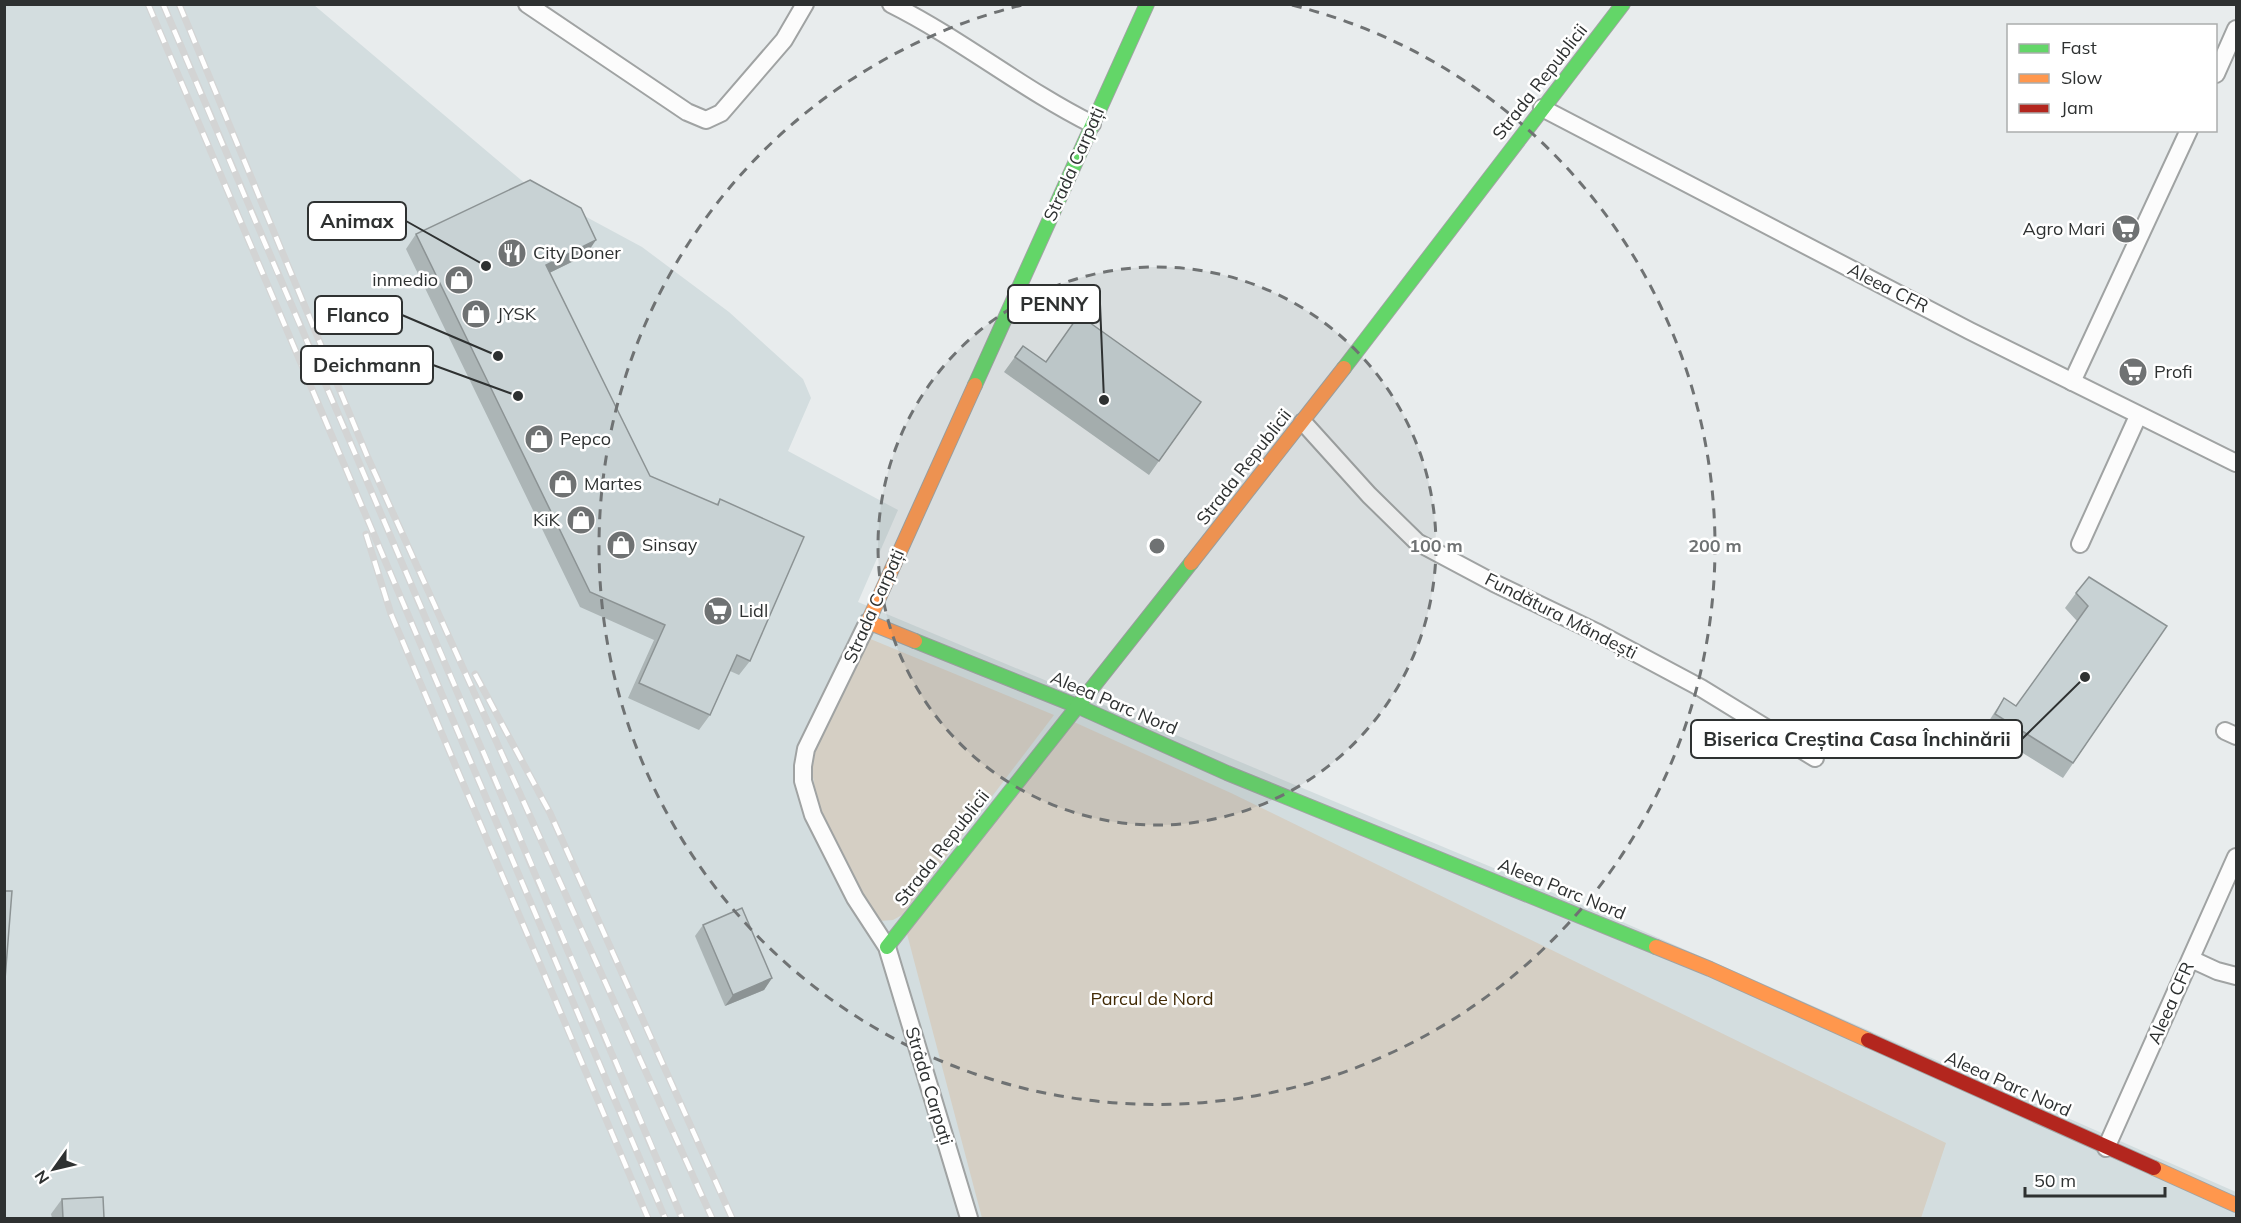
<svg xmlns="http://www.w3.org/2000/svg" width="2241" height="1223" font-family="Mulish,sans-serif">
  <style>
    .built { fill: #d3dddf }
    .green { fill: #d5cfc4 }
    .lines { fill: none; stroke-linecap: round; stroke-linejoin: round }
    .street-casing { stroke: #a0a3a3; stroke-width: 20 }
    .fast-casing { stroke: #a0a3a3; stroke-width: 16 }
    .slow-casing { stroke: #a0a3a3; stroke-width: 16 }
    .jam-casing { stroke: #a0a3a3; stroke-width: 16 }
    .street { stroke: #fcfcfc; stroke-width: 16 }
    .fast { stroke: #63d668; stroke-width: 14 }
    .slow { stroke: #ff974d; stroke-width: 14 }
    .jam { stroke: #b3261e; stroke-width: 14 }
    .rail-casing { stroke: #d3d4d4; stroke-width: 7 }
    .rail { stroke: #fff; stroke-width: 4.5; stroke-dasharray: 14; stroke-linecap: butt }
    .wall { fill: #acb5b6 }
    .shaded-wall { fill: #8c9394 }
    .building { fill: #c8d2d4; stroke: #8c9394; stroke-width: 1.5 }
    .ring { fill: none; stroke: #6f7273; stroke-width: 3; stroke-dasharray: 10 8 }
    .labels { text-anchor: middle; stroke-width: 5; stroke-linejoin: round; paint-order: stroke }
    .street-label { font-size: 18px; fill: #2e3131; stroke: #fff }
    .poi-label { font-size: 18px; fill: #2e3131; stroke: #fff; text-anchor: start }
    .park-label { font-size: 18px; fill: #422b06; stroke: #fff }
    .centre { fill: #6f7273; stroke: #fff; stroke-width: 3 }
    .ring-label { font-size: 18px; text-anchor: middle; font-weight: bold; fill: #6f7273; stroke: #fff; stroke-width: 5; stroke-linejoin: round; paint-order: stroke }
    .leader { fill: none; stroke: #2e3131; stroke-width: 2 }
    .callout-dot { fill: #2e3131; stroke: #fff; stroke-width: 2 }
    .callout { fill: #fff; stroke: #2e3131; stroke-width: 2 }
    .callout-label { font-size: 20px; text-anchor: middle; font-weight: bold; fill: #2e3131 }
  </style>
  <rect width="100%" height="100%" fill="#e8eced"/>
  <path class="built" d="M5,4L314,5L527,185L642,247L729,312L803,379L811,398L788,451L898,510L858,602L1618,920L2236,1192V1218H5Z"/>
  <g class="green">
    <path d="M868,638L1054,715L902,915L893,920L880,921L861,897L817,801L812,771L816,746Z"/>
    <path d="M1074,722L1231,793L1946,1143L1921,1218H982L907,934Z"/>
  </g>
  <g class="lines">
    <g class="street-casing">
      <g id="street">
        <path d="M527,4L687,112L706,120L721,113L784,40L805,4"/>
        <path d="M891,4C961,39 1022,89 1092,124"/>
        <path d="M2216,74L2236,29"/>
        <path d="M1542,108L1970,331L2236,463"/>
        <path d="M2072,382L2189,130"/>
        <path d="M1303,422L1369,495L1417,542L1494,583L1598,633L1701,688L1815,758"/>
        <path d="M2080,544L2138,416"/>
        <path d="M868,622L806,749L803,766V781L813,815L855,898L887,947L969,1218"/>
        <path d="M2225,731L2236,736"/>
        <path d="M2191,959L2217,971L2236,976"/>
        <path d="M2106,1148L2236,857"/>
      </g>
    </g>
    <g class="fast-casing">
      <g id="fast">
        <path d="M1344,368L1623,4"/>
        <path d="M975,385L1147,4"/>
        <path d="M915,641L1077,706L1227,773L1656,947"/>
        <path d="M887,947L1191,563"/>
      </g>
    </g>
    <g class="slow-casing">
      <g id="slow">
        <path d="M1191,563L1344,368"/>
        <path d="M915,641L868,622L975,385"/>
        <path d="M1656,947L1710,969L1868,1040"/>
        <path d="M2154,1168L2236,1205"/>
      </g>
    </g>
    <g class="jam-casing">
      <path id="jam" d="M1868,1040L2154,1168"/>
    </g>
    <use href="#street" class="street"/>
    <use href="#fast" class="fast"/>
    <use href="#slow" class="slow"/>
    <use href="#jam" class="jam"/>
    <g class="rail-casing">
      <g id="rail">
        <path d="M148,4L665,1218"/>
        <path d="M163,4C335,410 511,813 682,1218"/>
        <path d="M179,4L368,458L712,1218"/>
        <path d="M366,534L391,614L648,1218"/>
        <path d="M475,674L550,813L732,1218"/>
      </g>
    </g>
    <use href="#rail" class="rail"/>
  </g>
  <g class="wall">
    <path d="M416,234L586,255L549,273L650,476L716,505L720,499L750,661L739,675L730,671L710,715L699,730L628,698L654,640L580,607L406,249Z"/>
    <path d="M1023,346L1046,362L1201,402L1149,475L1004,372Z"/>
    <path d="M2076,593L2167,626L2063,778L1984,729L1994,713L2004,698L2016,706L2077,621L2065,608Z"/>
    <path d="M703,925L772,978L764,990L725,1006L695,936Z"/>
    <path d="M62,1199L104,1218H52L51,1214Z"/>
  </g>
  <g class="shaded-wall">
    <path d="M596,240L586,255L535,280L546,265Z"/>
    <path d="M772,978L764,990L725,1006L733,995Z"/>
  </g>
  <g class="building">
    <path d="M530,180L581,208L596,240L546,265L650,476L718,505L720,499L804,537L750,661L737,655L710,715L639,683L665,625L590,592L416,234Z"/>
    <path d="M1079,315L1201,402L1159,461L1015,357L1023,346L1046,362Z"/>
    <path d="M2089,577L2167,626L2073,763L1995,714L2004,698L2016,706L2088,606L2076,593Z"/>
    <path d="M4,891H12L4,992Z"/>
    <path d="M742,908L772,978L733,995L703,925Z"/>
    <path d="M103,1197L104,1218H63L62,1199Z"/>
  </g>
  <circle cx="1157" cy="546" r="279" fill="#6f7273" fill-opacity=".12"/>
  <g class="ring">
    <circle cx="1157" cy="546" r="279"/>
    <path d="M1292 5A558 558 0 1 1 1022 5"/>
  </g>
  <defs>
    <g id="supermarket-disc" transform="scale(1.5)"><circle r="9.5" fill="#6f7273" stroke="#fff"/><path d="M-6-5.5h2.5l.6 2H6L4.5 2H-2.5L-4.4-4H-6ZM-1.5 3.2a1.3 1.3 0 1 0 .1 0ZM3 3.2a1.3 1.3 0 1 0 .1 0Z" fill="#fff"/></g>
    <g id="restaurant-disc" transform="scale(1.5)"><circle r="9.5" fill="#6f7273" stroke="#fff"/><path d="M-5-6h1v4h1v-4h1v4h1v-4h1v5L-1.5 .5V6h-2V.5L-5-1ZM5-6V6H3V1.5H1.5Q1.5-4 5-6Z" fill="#fff"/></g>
    <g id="shop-disc" transform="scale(1.5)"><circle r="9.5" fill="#6f7273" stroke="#fff"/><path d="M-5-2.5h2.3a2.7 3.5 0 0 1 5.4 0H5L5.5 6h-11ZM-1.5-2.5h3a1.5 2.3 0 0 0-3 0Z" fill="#fff"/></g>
  </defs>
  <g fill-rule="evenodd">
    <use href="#supermarket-disc" x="2126" y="229"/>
    <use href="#restaurant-disc" x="512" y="253"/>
    <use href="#shop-disc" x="459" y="280"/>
    <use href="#shop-disc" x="476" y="314"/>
    <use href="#supermarket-disc" x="2133" y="372"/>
    <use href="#shop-disc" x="539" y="439"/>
    <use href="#shop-disc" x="563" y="484"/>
    <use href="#shop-disc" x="581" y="520"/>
    <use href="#shop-disc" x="621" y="545"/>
    <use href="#supermarket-disc" x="718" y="611"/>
  </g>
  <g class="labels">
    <g class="street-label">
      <text transform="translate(1540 82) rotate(-52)" y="6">Strada Republicii</text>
      <text transform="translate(1074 164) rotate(-66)" y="6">Strada Carpați</text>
      <text transform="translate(1888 288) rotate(27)" y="6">Aleea CFR</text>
      <text transform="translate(1244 467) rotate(-52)" y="6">Strada Republicii</text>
      <text transform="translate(874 606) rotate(-66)" y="6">Strada Carpați</text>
      <text transform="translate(1561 616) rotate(27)" y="6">Fundătura Măndești</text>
      <text transform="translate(1114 703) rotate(23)" y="6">Aleea Parc Nord</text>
      <text transform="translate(942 848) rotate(-52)" y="6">Strada Republicii</text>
      <text transform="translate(1562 889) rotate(22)" y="6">Aleea Parc Nord</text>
      <text transform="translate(2171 1003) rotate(-66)" y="6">Aleea CFR</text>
      <text transform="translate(2008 1084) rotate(24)" y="6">Aleea Parc Nord</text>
      <text transform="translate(929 1086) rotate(73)" y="6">Strada Carpați</text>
    </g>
    <g class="poi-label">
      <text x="2105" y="235" text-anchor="end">Agro Mari</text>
      <text x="533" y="259">City Doner</text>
      <text x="438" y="286" text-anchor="end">inmedio</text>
      <text x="497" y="320">JYSK</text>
      <text x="2154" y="378">Profi</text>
      <text x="560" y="445">Pepco</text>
      <text x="584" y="490">Martes</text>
      <text x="560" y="526" text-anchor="end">KiK</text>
      <text x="642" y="551">Sinsay</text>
      <text x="739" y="617">Lidl</text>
    </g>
    <g class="park-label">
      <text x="1152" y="1005">Parcul de Nord</text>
    </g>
  </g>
  <circle cx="1157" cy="546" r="9" class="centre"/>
  <g class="ring-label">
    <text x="1436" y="552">100 m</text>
    <text x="1715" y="552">200 m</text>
  </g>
  <path class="leader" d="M486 266L406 221M1104 400L1100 304M498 356L402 315M518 396L433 365M2085 677L2022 739"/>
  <g class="callout-dot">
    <circle cx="486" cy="266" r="6"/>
    <circle cx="1104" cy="400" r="6"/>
    <circle cx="498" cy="356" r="6"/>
    <circle cx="518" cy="396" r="6"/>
    <circle cx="2085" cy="677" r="6"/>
  </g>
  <g class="callout">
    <rect x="308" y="202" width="98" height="38" rx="6"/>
    <rect x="1008" y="285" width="92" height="38" rx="6"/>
    <rect x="315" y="296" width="87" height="38" rx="6"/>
    <rect x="301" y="346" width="132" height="38" rx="6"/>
    <rect x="1691" y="720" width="331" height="38" rx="6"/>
  </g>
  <g class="callout-label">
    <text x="357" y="228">Animax</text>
    <text x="1054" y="311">PENNY</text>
    <text x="358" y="322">Flanco</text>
    <text x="367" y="372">Deichmann</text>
    <text x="1857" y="746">Biserica Creștina Casa Închinării</text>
  </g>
  <rect width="2241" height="1223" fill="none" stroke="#2e3131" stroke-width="12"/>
  <rect x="2007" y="24" width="210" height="108" fill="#ffffff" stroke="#abadad" stroke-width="1.5"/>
  <rect x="2019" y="44" width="30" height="9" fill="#63d668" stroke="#abadad" stroke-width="1.5"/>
  <text x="2061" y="54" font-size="18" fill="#2e3131">Fast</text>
  <rect x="2019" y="74" width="30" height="9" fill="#ff974d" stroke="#abadad" stroke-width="1.5"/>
  <text x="2061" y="84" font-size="18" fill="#2e3131">Slow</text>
  <rect x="2019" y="104" width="30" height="9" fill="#b3261e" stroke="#abadad" stroke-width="1.5"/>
  <text x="2061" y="114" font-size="18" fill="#2e3131">Jam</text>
  <g transform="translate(54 1169) rotate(236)" stroke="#ffffff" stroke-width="4.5" paint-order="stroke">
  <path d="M0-4.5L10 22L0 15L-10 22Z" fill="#2e3131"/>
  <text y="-9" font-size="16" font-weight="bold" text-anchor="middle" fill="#2e3131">N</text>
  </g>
  <path d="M2025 1187v9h140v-9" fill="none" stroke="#2e3131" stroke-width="3"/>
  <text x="2034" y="1187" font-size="18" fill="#2e3131" stroke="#ffffff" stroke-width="4.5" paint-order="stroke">50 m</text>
</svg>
